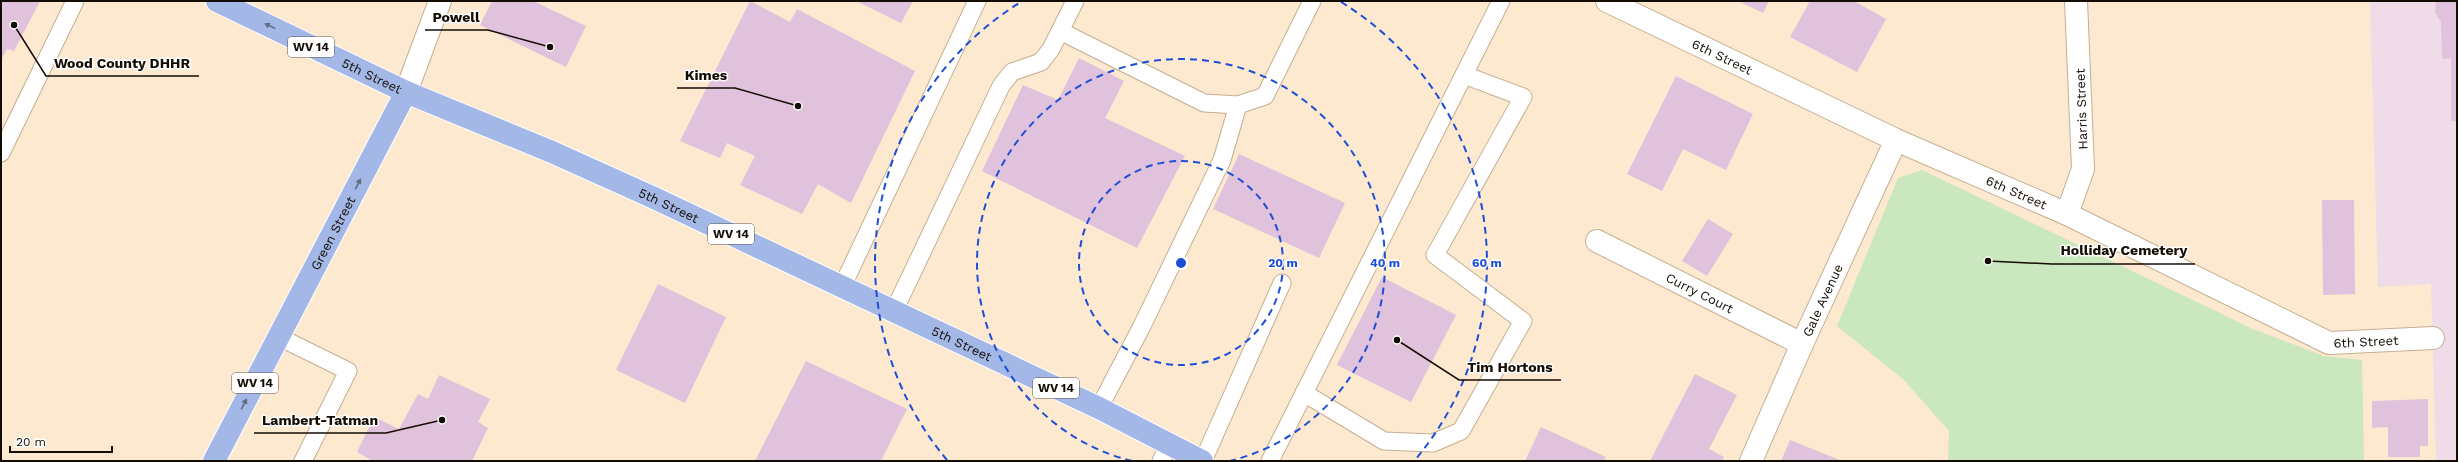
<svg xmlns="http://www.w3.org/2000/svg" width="2458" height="462" font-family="'Work Sans',sans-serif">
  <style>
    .industrial { fill: #f0dbe9 }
    .green { fill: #cae7bf }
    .building { fill: #e0c2dd }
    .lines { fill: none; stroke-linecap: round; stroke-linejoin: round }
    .lane-casing { stroke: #c5af90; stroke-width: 19 }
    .street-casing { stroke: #c5af90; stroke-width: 24 }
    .secondary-casing { stroke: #c5af90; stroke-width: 24 }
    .primary-casing { stroke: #fff; stroke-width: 24 }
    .lane { stroke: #fff; stroke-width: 17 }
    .street { stroke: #fff; stroke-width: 22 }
    .secondary { stroke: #fff; stroke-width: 22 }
    .primary { stroke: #a4b8e8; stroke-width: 22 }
    .oneway { fill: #636b81 }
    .ring { fill: none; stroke: #1d4ed8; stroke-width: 2; stroke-dasharray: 7 5 }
    .labels { text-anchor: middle; stroke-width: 3; stroke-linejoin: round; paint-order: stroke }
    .shield { fill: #fff; stroke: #5a554f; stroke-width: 1 }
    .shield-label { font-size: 12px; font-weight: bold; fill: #130c03 }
    .street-label { font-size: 13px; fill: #130c03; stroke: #fff }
    .centre { fill: #1d4ed8; stroke: #fff; stroke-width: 2 }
    .ring-label { font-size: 12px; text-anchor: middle; font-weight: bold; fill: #1d4ed8; stroke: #fff; stroke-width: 3; stroke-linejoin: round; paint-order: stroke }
    .leader { fill: none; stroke: #130c03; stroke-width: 1.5 }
    .callout-dot { fill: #130c03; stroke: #fff; stroke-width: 1.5 }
    .callout-label { font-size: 14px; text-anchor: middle; font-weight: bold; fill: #130c03; stroke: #fff; stroke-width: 3; stroke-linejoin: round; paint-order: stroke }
  </style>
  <rect width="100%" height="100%" fill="#fce9d0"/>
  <path class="industrial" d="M2370,1H2457V461H2436L2431,284L2378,287Z"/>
  <path class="green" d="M1922,170L2253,329L2324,356L2362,360L2364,461H1948L1949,431L1903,379L1837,326L1898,178Z"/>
  <g class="building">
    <path d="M1,1H40L14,51L7,49L1,60Z"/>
    <path d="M492,1H533L586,26L566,67L480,25Z"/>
    <path d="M750,1L790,22L797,9L915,71L851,203L818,184L802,214L740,185L755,156L727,143L720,158L680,141Z"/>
    <path d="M856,1H913L901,23Z"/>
    <path d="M1738,1H1769L1763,13Z"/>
    <path d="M1810,1H1854L1886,19L1857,72L1790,37Z"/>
    <path d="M2436,1H2457V121H2451V58L2442,59L2441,22L2435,12Z"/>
    <path d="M1079,58L1124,81L1105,118L1185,156L1137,248L982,171L1023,85L1058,100Z"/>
    <path d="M1676,76L1753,114L1726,170L1683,149L1662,191L1627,174Z"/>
    <path d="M1239,154L1345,203L1319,258L1213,209Z"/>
    <path d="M2322,200H2354L2355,294L2323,295Z"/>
    <path d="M1708,219L1733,234L1707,276L1682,261Z"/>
    <path d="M1382,277L1456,315L1411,402L1337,365Z"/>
    <path d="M658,284L726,317L685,403L616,370Z"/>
    <path d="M806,361L907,409L881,461H755Z"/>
    <path d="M1695,374L1737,395L1709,449L1724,457L1722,461H1650Z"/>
    <path d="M439,375L490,399L478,422L488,428L472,461H373L357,452L374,417L399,429L418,394L428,399Z"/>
    <path d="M2428,399V446H2420V457H2388V427L2372,428V401Z"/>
    <path d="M1541,427L1606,457L1604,461H1525Z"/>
    <path d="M1790,440L1842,461H1781Z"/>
  </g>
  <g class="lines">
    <g class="lane-casing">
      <g id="lane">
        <path d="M1060,31L1204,103L1238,105L1265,96L1312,1"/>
        <path d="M1,153L75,1"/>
        <path d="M842,287L977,1"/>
        <path d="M894,311L1001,86L1012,72L1041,62L1051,49L1075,1"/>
        <path d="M279,337L348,371L303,461"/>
        <path d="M1304,393L1384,441L1433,443L1461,431L1523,321L1435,255L1523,97L1464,75"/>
        <path d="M1099,408L1142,326L1222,160L1238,105"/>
        <path d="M1161,461L1169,444"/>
        <path d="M1203,461L1282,283"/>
        <path d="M1270,461L1501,1"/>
      </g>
    </g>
    <g class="street-casing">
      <g id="street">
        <path id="s1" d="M1607,1L1896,140L2067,214L2329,343L2433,338"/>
        <path d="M2067,214L2083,169L2076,1"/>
        <path id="s2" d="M1597,241L1802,344"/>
        <path id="s3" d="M1751,461L1802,344L1896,140"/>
      </g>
    </g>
    <g class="secondary-casing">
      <path id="secondary" d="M406,92L440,1"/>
    </g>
    <g class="primary-casing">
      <g id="primary">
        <path id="s4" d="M217,1L406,92L552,152L652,197L1099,408L1202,461"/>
        <path id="s5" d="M214,461L406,92"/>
      </g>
    </g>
    <use href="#lane" class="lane"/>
    <use href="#street" class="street"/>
    <use href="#secondary" class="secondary"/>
    <use href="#primary" class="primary"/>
  </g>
  <defs><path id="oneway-solid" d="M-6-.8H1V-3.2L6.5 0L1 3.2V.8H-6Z"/></defs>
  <g class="oneway">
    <use href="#oneway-solid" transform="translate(270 26) rotate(-154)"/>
    <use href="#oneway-solid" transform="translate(358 184) rotate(-62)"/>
    <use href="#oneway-solid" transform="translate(244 404) rotate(-62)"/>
  </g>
  <g class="ring">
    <circle cx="1181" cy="263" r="102"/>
    <path d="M1132 461A204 204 0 1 1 1230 461"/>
    <path d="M947 460A306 306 0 0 1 1021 2M1341 2A306 306 0 0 1 1415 460"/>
  </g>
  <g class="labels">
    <g class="shield">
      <rect x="288" y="37" width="46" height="20" rx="3"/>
      <rect x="708" y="224" width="46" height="20" rx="3"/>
      <rect x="232" y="373" width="46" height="20" rx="3"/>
      <rect x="1033" y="378" width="46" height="20" rx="3"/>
    </g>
    <g class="shield-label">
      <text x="311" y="51">WV 14</text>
      <text x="731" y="238">WV 14</text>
      <text x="255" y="387">WV 14</text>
      <text x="1056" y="392">WV 14</text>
    </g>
    <g class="street-label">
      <text dy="5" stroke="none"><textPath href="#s1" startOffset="128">6th Street</textPath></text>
      <text dy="5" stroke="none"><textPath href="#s4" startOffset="172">5th Street</textPath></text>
      <text transform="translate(2081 109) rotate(-92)" y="5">Harris Street</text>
      <text dy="5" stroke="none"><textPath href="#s1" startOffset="452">6th Street</textPath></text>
      <text dy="5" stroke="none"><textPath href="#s4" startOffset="496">5th Street</textPath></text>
      <text dy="5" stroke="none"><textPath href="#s5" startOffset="257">Green Street</textPath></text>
      <text dy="5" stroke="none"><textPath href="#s2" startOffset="115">Curry Court</textPath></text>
      <text dy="5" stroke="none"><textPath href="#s3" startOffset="176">Gale Avenue</textPath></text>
      <text dy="5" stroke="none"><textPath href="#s1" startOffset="836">6th Street</textPath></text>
      <text dy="5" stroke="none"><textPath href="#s4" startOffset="820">5th Street</textPath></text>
    </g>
  </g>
  <circle cx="1181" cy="263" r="6" class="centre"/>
  <g class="ring-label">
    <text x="1283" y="267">20 m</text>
    <text x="1385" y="267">40 m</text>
    <text x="1487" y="267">60 m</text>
  </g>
  <path class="leader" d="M550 47L488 30H425M14 25L46 76H199M798 106L735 88H677M1988 261L2052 264H2195M1397 340L1459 380H1561M442 420L386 433H254"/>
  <g class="callout-dot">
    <circle cx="550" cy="47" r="4"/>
    <circle cx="14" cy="25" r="4"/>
    <circle cx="798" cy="106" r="4"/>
    <circle cx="1988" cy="261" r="4"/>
    <circle cx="1397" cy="340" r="4"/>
    <circle cx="442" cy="420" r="4"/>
  </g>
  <g class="callout-label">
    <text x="456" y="22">Powell</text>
    <text x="122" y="68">Wood County DHHR</text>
    <text x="706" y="80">Kimes</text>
    <text x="2124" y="255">Holliday Cemetery</text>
    <text x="1510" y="372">Tim Hortons</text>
    <text x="320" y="425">Lambert-Tatman</text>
  </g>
  <rect width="2458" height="462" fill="none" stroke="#130c03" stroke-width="4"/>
  <path d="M10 446v6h102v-6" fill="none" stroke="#130c03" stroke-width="2"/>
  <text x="16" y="446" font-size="12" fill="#130c03" stroke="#ffffff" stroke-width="3" paint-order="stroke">20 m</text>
</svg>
